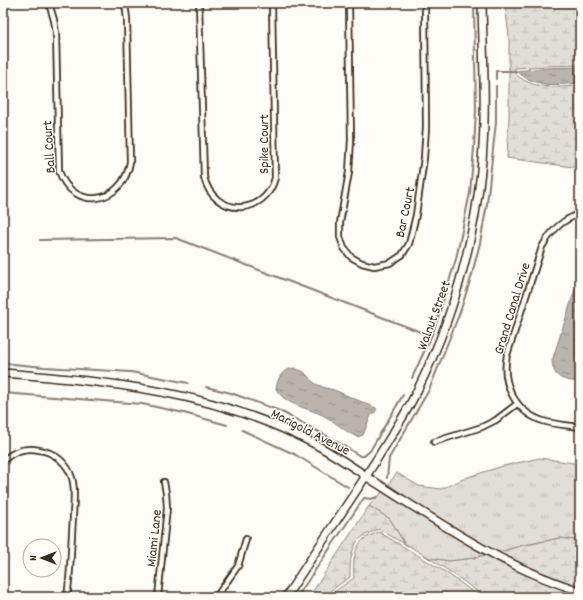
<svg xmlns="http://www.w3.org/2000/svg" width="583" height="600" font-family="Dekko,sans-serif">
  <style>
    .grass { fill: url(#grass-tufts); stroke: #8e847a }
    .wetland { fill: url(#wetland-marsh); stroke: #8e847a }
    .water { fill: url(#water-ripples); stroke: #887d74 }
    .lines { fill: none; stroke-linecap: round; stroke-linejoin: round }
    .stream { stroke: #887d74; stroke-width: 2 }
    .street-casing { stroke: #3b2a1e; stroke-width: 8 }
    .secondary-casing { stroke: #3b2a1e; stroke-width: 10 }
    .street { stroke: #fdfcf7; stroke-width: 4.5 }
    .secondary { stroke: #fdfcf7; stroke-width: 7 }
    .labels { text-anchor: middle; stroke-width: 3; stroke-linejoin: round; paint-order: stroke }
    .street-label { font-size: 14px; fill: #3b2a1e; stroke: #fdfcf7 }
  </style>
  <defs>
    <pattern id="grass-tufts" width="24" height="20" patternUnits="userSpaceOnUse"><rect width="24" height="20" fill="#e1ded7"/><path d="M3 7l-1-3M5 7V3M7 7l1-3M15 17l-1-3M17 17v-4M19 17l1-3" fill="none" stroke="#c2bfb8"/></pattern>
    <pattern id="wetland-marsh" width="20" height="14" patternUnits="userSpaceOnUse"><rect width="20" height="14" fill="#e1ded7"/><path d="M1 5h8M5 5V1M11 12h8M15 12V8" fill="none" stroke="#c2bfb8"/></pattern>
    <pattern id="water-ripples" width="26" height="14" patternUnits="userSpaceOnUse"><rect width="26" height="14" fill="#bbb4ad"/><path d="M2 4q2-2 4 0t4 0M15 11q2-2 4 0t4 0" fill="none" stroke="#99938c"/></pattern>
  </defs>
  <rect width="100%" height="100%" fill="#fdfcf7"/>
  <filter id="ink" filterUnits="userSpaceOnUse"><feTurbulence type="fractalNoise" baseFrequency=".025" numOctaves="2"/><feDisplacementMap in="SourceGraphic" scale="8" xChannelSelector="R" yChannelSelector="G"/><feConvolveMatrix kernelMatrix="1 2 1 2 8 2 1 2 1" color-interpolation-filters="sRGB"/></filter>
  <g filter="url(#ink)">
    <g class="grass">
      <path d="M540,458L580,464V541L560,538L520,546L496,553L387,486L397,473L419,486L441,489L468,477L503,466Z"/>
      <path d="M383,491L486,555L467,559L449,561L429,558L404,543L390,519L369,506Z"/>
    </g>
    <g class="wetland">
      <path d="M505,3H580V65L546,66L516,68L513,71C530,91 557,87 580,86V168L507,158L509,117V37Z"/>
      <path d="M369,506L390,519L404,543L408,546L379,529C364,536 356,537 352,554C350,562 350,568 350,577L322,597H309Z"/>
      <path d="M379,532L447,573L480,597H327L354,578C353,565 353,547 364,539C368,536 374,534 379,532Z"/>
      <path d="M560,538L580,541V588L557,581L496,553L520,546Z"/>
      <path d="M424,555L429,558L449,561L467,559L486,555L525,575L580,595V597H485L449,571Z"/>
    </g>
    <g class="water">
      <path d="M580,67V83C555,85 536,88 516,71L546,68Z"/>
      <path d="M580,274V382C564,380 554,380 552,361Z"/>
      <path d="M294,368L304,372L314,383L325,388L334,390L376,408V411L371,415L363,435L357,437C346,432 337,423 326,417C309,407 287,407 276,389C278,377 282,370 294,368Z"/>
    </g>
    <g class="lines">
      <g class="stream">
        <path d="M496,79V71H516"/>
        <path d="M40,240L176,238L431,336"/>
        <path d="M3,363L44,367L131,372L188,383"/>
        <path d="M412,378L434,330L456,259L470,193L474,148L476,110L474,3"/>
        <path d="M206,387L231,393L280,411L336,441L360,456H364L370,451L403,395"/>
        <path d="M3,393L142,404L184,413L227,425"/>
        <path d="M242,430L296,455L348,487"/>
        <path d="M387,478L389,458L429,390L460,312L471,278L480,243L487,204L496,122V86"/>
        <path d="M297,597L364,498L371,499L377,497"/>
      </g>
      <g class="street-casing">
        <g id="street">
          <path d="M49,3L54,20L56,33L59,171C73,212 123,205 130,162L127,19L125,3"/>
          <path d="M199,3L204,177C213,217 265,217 275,178L272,3"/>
          <path d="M349,3L351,140L349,172L340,223V237L344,248L351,257L362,263L374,266L390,263L402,255L409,244L416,215L424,158L426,127L425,3"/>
          <path d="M580,214C562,219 551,231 542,247L507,355C501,383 515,412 543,421C555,425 568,425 580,427"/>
          <path d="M434,442L482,427L496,420L517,404"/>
          <path d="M3,461C13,451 26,447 39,450C55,452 68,464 72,478C76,491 73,505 73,518C71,544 71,571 67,597"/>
          <path d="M158,597L167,508L166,493L164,482"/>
          <path d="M216,597L238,566L246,539"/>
        </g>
      </g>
      <g class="secondary-casing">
        <g id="secondary">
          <path d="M3,373C112,382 212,391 311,442C334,454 354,468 375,482C441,524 505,568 580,591"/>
          <path d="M286,597C315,552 346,507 375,462C389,439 404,417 416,393C451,323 473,248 481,171C487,115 483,59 482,3"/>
        </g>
      </g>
      <use href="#street" class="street"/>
      <use href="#secondary" class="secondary"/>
    </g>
  </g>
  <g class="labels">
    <g class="street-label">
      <text transform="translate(263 144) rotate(-90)" y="5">Spike Court</text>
      <text transform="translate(48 147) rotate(-94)" y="5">Ball Court</text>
      <text transform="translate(404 212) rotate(-78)" y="5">Bar Court</text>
      <text transform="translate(511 308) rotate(-73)" y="5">Grand Canal Drive</text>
      <text transform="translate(433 315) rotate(-70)" y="5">Walnut Street</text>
      <text transform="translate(311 431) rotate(27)" y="5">Marigold Avenue</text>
      <text transform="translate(153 538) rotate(-84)" y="5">Miami Lane</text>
    </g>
  </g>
  <rect width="583" height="600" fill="none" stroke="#fdfcf7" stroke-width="16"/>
  <rect x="8" y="8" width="567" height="584" fill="none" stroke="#3b2a1e" stroke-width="1.5" filter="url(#ink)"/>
  <g transform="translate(42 558) rotate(270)"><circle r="19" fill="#fdfcf7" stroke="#afa8a0"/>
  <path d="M0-3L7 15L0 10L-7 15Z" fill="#3b2a1e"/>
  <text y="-6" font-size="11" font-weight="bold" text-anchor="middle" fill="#3b2a1e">N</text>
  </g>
</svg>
